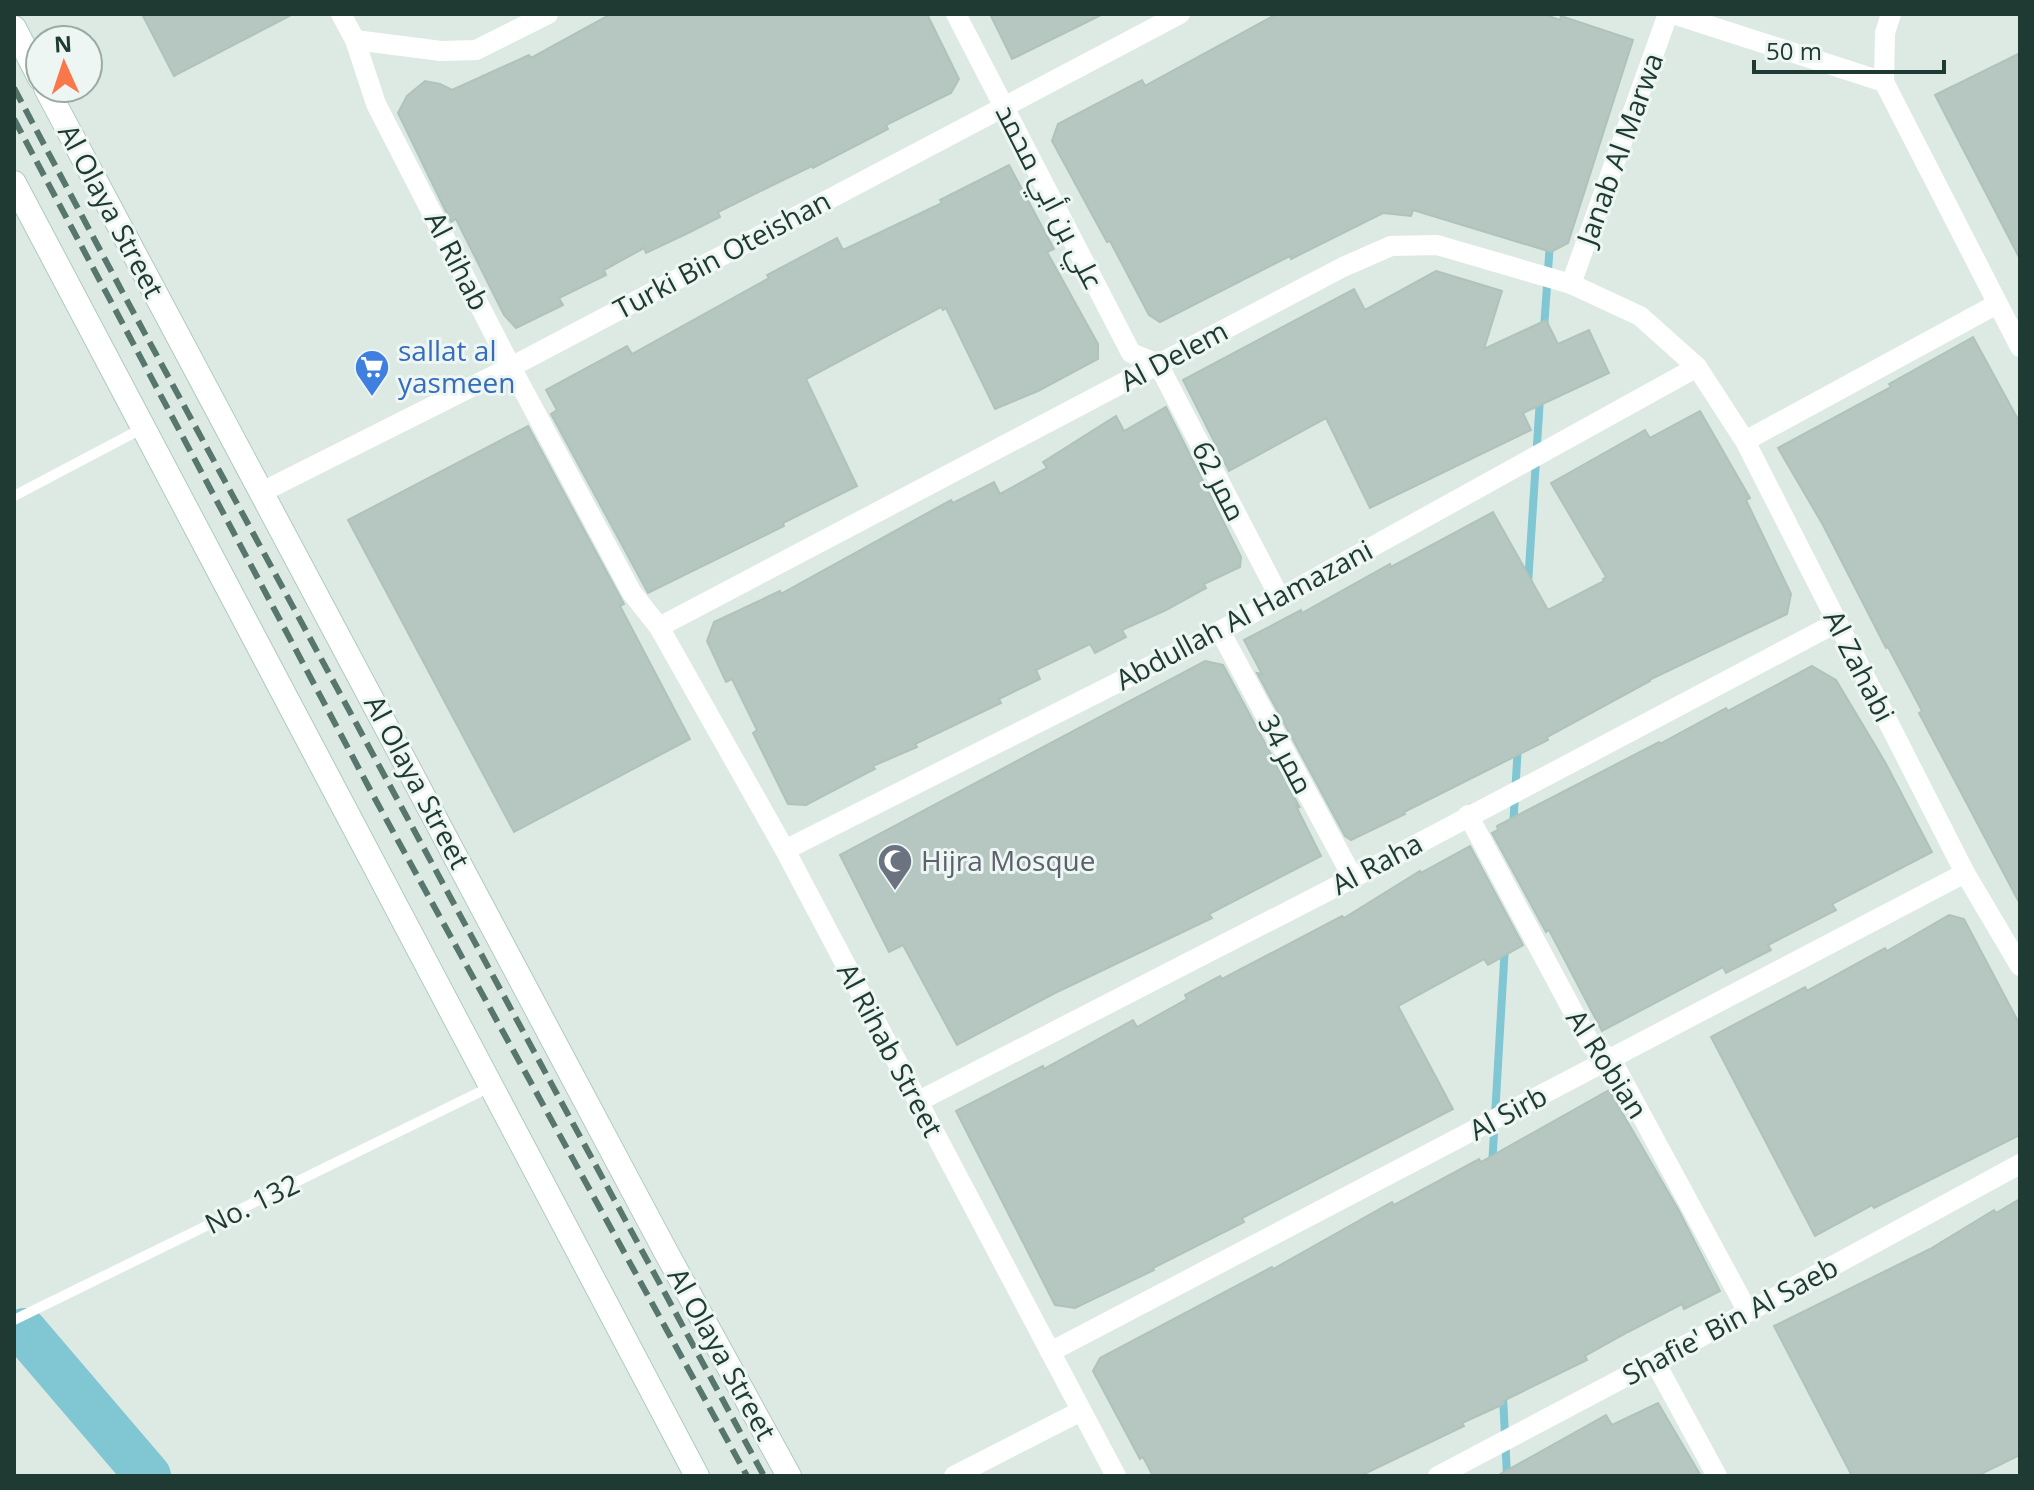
<svg xmlns="http://www.w3.org/2000/svg" width="2034" height="1490" font-family="'Open Sans',Cairo,sans-serif">
  <style>
    .lines { fill: none; stroke-linecap: round; stroke-linejoin: round }
    .stream { stroke: #80c6d3; stroke-width: 8 }
    .river { stroke: #80c6d3; stroke-width: 46 }
    .building { fill: #b5c7c0; stroke: #afc3bb; stroke-width: 2 }
    .secondary-casing { stroke: #afcac0; stroke-width: 26 }
    .lane { stroke: #fff; stroke-width: 10 }
    .street { stroke: #fff; stroke-width: 20 }
    .secondary { stroke: #fff; stroke-width: 24 }
    .rail { stroke: #57766e; stroke-width: 6; stroke-dasharray: 16 8; stroke-linecap: butt }
    .labels { text-anchor: middle; stroke-width: 6; stroke-linejoin: round; paint-order: stroke }
    .street-label { font-size: 28px; fill: #1e3a32; stroke: #edf6f2 }
    .shop-label { font-size: 28px; fill: #366cbe; stroke: #edf6f2; text-anchor: start }
    .worship-label { font-size: 28px; fill: #5b616d; stroke: #edf6f2; text-anchor: start }
  </style>
  <rect width="100%" height="100%" fill="#ddeae4"/>
  <g class="lines">
    <g class="stream">
      <path d="M1544,329L1550,242"/>
      <path d="M1528,584L1540,398"/>
      <path d="M1513,828L1518,745"/>
      <path d="M1492,1167L1505,945"/>
      <path d="M1503,1396L1507,1476"/>
    </g>
    <path class="river" d="M24,1331L148,1476"/>
  </g>
  <g class="building">
    <path d="M142,14H293L174,76Z"/>
    <path d="M611,14H927L959,79L951,93L886,125L888,129L813,168L812,166L718,212L720,217L686,234L646,253L644,248L604,270L606,275L559,298L563,305L516,328L504,315L456,219L451,222L398,113L407,96L425,81L440,84L452,90L529,55L531,58Z"/>
    <path d="M990,14H1103L1012,59Z"/>
    <path d="M1277,14H1543L1560,20L1561,16L1633,40L1568,243L1551,252L1413,210L1411,216L1383,213L1291,259L1290,256L1160,322L1149,315L1110,241L1107,242L1052,141L1058,124L1142,80L1145,86Z"/>
    <path d="M2020,53V259L1935,95Z"/>
    <path d="M1009,165L1054,249L1047,252L1098,344V359L1038,391L995,409L946,308L943,310L941,307L806,379L857,486L783,523L784,526L648,593L551,414L557,410L546,390L627,346L632,354L769,278L767,275L837,238L843,250L942,203L940,200Z"/>
    <path d="M1436,271L1502,291L1484,349L1546,320L1558,344L1589,330L1609,373L1523,413L1531,430L1370,508L1326,418L1229,471L1183,380L1354,289L1365,310Z"/>
    <path d="M1973,337L2020,423V904L1919,713L1922,711L1888,647L1886,648L1823,525L1778,448L1891,387L1889,384Z"/>
    <path d="M1166,407L1241,557L1240,567L1204,584L1206,588L1166,610L1122,630L1126,637L1095,653L1090,644L1036,670L1040,679L999,699L1001,703L915,744L917,747L873,766L875,769L806,805L788,804L753,733L757,730L732,679L726,682L707,641L714,622L780,591L781,594L951,500L953,503L994,482L1000,494L1047,468L1043,462L1116,416L1124,431Z"/>
    <path d="M1700,411L1750,498L1746,500L1791,594L1787,614L1649,680L1650,681L1547,737L1548,740L1404,812L1405,814L1351,840L1345,836L1257,673L1262,674L1244,640L1301,610L1302,613L1390,564L1391,567L1493,512L1548,610L1604,581L1603,579L1606,577L1551,483L1645,430L1650,438Z"/>
    <path d="M528,426L624,604L620,606L690,739L514,832L348,520Z"/>
    <path d="M1205,661L1223,665L1300,808L1295,804L1321,856L1209,914L1212,918L1055,993L957,1045L903,945L889,952L840,855Z"/>
    <path d="M1812,666L1836,680L1885,762L1932,852L1832,904L1836,910L1768,945L1771,950L1726,973L1723,967L1602,1031L1549,930L1546,932L1492,833L1498,830L1497,826L1659,742L1660,744L1726,708L1728,711Z"/>
    <path d="M1470,846L1523,945L1488,965L1484,959L1398,1006L1453,1109L1242,1218L1244,1222L1153,1268L1154,1270L1075,1308L1055,1305L956,1111L1043,1066L1044,1069L1133,1020L1137,1027L1187,999L1185,995L1220,976L1222,979L1342,916L1344,918L1420,871L1421,873Z"/>
    <path d="M1949,915L1964,919L2020,1025V1135L1874,1208L1872,1205L1815,1236L1711,1037L1805,987L1807,991L1885,948L1887,951Z"/>
    <path d="M1609,1090L1678,1209L1720,1291L1684,1309L1682,1304L1628,1332L1585,1356L1587,1360L1503,1401L1504,1404L1462,1423L1464,1426L1360,1476H1153L1143,1457L1140,1459L1093,1371L1100,1358L1272,1267L1273,1269L1392,1202L1394,1205L1479,1159L1481,1162Z"/>
    <path d="M2020,1199V1455L1977,1476H1852L1774,1326L1930,1249L1994,1210L1996,1213Z"/>
    <path d="M1658,1403L1701,1476H1497L1606,1415L1612,1425Z"/>
  </g>
  <g class="lines">
    <g class="secondary-casing">
      <g id="secondary">
        <path d="M14,28L40,78"/>
        <path d="M46,88L667,1254L789,1476"/>
        <path d="M14,183L697,1476"/>
      </g>
    </g>
    <g class="lane">
      <path d="M14,496L143,428"/>
      <path d="M14,1320L490,1087"/>
    </g>
    <g class="street">
      <path d="M341,14L355,40L376,104L511,367L632,593L659,627L785,850L1116,1476"/>
      <path d="M956,14L1131,353L1158,364L1280,598"/>
      <path d="M1673,14L1884,82L2020,347"/>
      <path d="M355,40L441,51L476,50L548,14"/>
      <path d="M1884,82L1885,33L1891,14"/>
      <path d="M1571,284L1668,14"/>
      <path d="M1745,441L1997,304"/>
      <path d="M262,492L511,367L1180,14"/>
      <path d="M659,627L1343,267L1391,246L1437,245L1571,284L1640,316L1697,367L1745,441L1965,873L2020,966"/>
      <path d="M1220,631L1353,878"/>
      <path d="M1468,815L1591,1045L1611,1059L1748,1312"/>
      <path d="M785,850L1220,631L1697,367"/>
      <path d="M917,1102L1353,878L1836,623"/>
      <path d="M1050,1352L1965,873"/>
      <path d="M1655,1362L1717,1476"/>
      <path d="M954,1476L1081,1411"/>
      <path d="M1438,1476L1748,1312L2020,1164"/>
    </g>
    <use href="#secondary" class="secondary"/>
    <g class="rail">
      <path d="M14,88L124,295L764,1476"/>
      <path d="M14,119L374,797L747,1476"/>
    </g>
  </g>
  <defs>
    <g id="supermarket-pin" transform="scale(1.8)"><path d="M0 17L-7.5 6A9.5 9.5 0 1 1 7.5 6Z" fill="#3f7fe0" stroke="#edf6f2"/><path d="M-6-5.5h2.5l.6 2H6L4.5 2H-2.5L-4.4-4H-6ZM-1.5 3.2a1.3 1.3 0 1 0 .1 0ZM3 3.2a1.3 1.3 0 1 0 .1 0Z" fill="#fff"/></g>
    <g id="mosque-pin" transform="scale(1.8)"><path d="M0 17L-7.5 6A9.5 9.5 0 1 1 7.5 6Z" fill="#6b7280" stroke="#edf6f2"/><path d="M3.5-4.9A6 6 0 1 0 3.5 4.9A5 5 0 1 1 3.5-4.9Z" fill="#fff"/></g>
  </defs>
  <g fill-rule="evenodd">
    <use href="#supermarket-pin" x="372" y="367"/>
    <use href="#mosque-pin" x="895" y="861"/>
  </g>
  <g class="labels">
    <g class="street-label">
      <text transform="translate(1620 149) rotate(-70)" y="10">Janab Al Marwa</text>
      <text transform="translate(1050 197) rotate(63)" y="10">علي بن أبي محمد</text>
      <text transform="translate(111 211) rotate(62)" y="10">Al Olaya Street</text>
      <text transform="translate(722 255) rotate(-28)" y="10">Turki Bin Oteishan</text>
      <text transform="translate(457 261) rotate(63)" y="10">Al Rihab</text>
      <text transform="translate(1174 356) rotate(-28)" y="10">Al Delem</text>
      <text transform="translate(1219 481) rotate(63)" y="10">ممر 62</text>
      <text transform="translate(1244 615) rotate(-28)" y="10">Abdullah Al Hamazani</text>
      <text transform="translate(1859 666) rotate(63)" y="10">Al Zahabi</text>
      <text transform="translate(1286 754) rotate(62)" y="10">ممر 34</text>
      <text transform="translate(417 782) rotate(62)" y="10">Al Olaya Street</text>
      <text transform="translate(1377 864) rotate(-28)" y="10">Al Raha</text>
      <text transform="translate(890 1050) rotate(62)" y="10">Al Rihab Street</text>
      <text transform="translate(1607 1064) rotate(57)" y="10">Al Robian</text>
      <text transform="translate(1508 1113) rotate(-28)" y="10">Al Sirb</text>
      <text transform="translate(252 1204) rotate(-26)" y="10">No. 132</text>
      <text transform="translate(1730 1321) rotate(-28)" y="10">Shafie' Bin Al Saeb</text>
      <text transform="translate(722 1354) rotate(61)" y="10">Al Olaya Street</text>
    </g>
    <g class="shop-label">
      <text x="398" y="361">sallat al<tspan x="398" dy="32">yasmeen</tspan></text>
    </g>
    <g class="worship-label">
      <text x="921" y="871">Hijra Mosque</text>
    </g>
  </g>
  <rect width="2034" height="1490" fill="none" stroke="#1e3a32" stroke-width="32"/>
  <g transform="translate(64 64) rotate(357)"><circle r="38" fill="#edf6f2" stroke="#9aaba5" stroke-width="2"/>
  <path d="M0-6L14 30L0 20L-14 30Z" fill="#fa774b"/>
  <text y="-12" font-size="22" font-weight="bold" text-anchor="middle" fill="#1e3a32">N</text>
  </g>
  <path d="M1754 60v12h190v-12" fill="none" stroke="#1e3a32" stroke-width="4"/>
  <text x="1766" y="60" font-size="24" fill="#1e3a32" stroke="#edf6f2" stroke-width="6" paint-order="stroke">50 m</text>
</svg>
